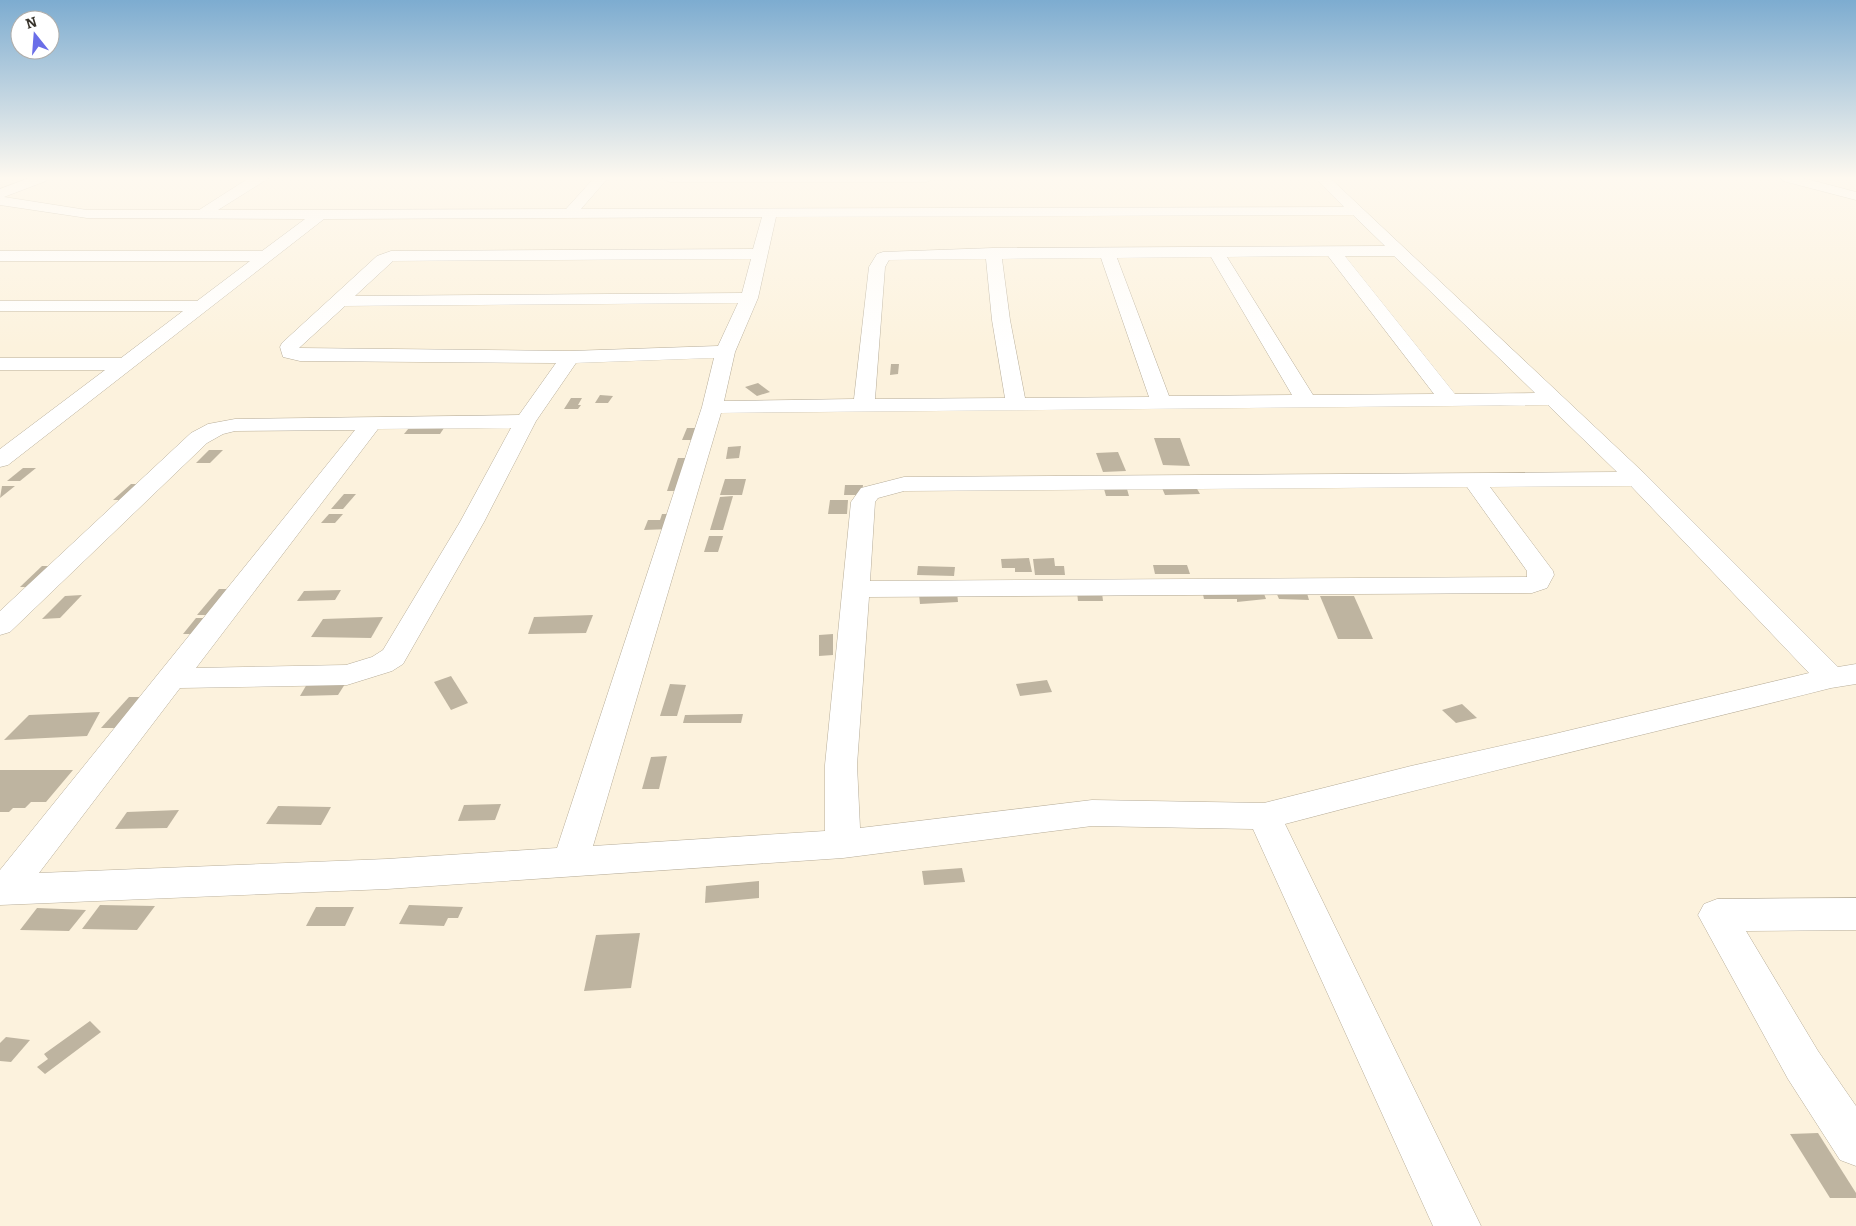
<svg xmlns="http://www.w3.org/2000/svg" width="1856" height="1226" font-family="Bitter,serif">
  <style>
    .building { fill: #beb4a0 }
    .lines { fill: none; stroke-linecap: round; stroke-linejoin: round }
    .minor-casing { stroke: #b7ad99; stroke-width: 1 }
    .minor { fill: #fff; fill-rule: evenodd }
  </style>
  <rect width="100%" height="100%" fill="#fcf2dd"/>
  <g class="building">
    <path d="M891,364H899L898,374L890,375Z"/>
    <path d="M758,383L770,392L757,396L745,387Z"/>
    <path d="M600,395L613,396L608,403H595Z"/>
    <path d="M571,398H582L578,405H581L578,409H564Z"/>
    <path d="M409,428H444L440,434H404Z"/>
    <path d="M687,428H699L695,440H682Z"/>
    <path d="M1154,438H1180L1190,466L1163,465Z"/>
    <path d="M741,446L739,458L726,459L728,447Z"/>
    <path d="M209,450H223L210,463H196Z"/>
    <path d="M1118,452L1126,471L1103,472L1096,453Z"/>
    <path d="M678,458H689L679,491H667Z"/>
    <path d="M23,468H36L20,481H7Z"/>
    <path d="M725,479H746L742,495H720Z"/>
    <path d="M131,484H145L128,500H113Z"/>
    <path d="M845,485H863L862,495H844Z"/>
    <path d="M2,486H15L0,498Z"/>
    <path d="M1196,487L1200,494L1165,495L1162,488Z"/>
    <path d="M1104,489H1127L1129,496H1106Z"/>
    <path d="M344,494H356L343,509H331Z"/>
    <path d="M733,496L723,530H710L720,497Z"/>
    <path d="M830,500H848L847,514H828Z"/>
    <path d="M329,514H343L335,523H321Z"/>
    <path d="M662,514H675L670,529L644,530L648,520H660Z"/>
    <path d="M709,536H723L718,552H704Z"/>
    <path d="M1029,558L1032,572H1015V568H1002L1001,559Z"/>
    <path d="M1054,558L1055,566H1064L1065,575H1035L1033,559Z"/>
    <path d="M1153,565H1187L1190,574H1155Z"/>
    <path d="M42,566H60L38,587H20Z"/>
    <path d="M918,566L955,567L954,576L917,575Z"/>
    <path d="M219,589H234L212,615H197Z"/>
    <path d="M341,590L335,600L297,601L304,591Z"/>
    <path d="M1202,590L1263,591L1266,599L1237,602V599H1204Z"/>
    <path d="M1275,590H1306L1309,600L1279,599Z"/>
    <path d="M957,592L958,602L920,604L919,594Z"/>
    <path d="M1077,592L1102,593L1103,601H1078Z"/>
    <path d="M82,595L60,618L42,619L65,596Z"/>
    <path d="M1320,596H1354L1373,639H1338Z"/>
    <path d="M593,615L586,633L528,634L534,617Z"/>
    <path d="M383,617L371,638L311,637L323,619Z"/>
    <path d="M196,618H211L198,634H183Z"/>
    <path d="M833,634V655L819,656V635Z"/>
    <path d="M451,676L468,703L451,710L434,682Z"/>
    <path d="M1047,680L1052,692L1020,696L1016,684Z"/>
    <path d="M307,684H345L338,695L300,696Z"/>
    <path d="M670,684L686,685L677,716H660Z"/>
    <path d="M129,697H145L118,728H101Z"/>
    <path d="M1462,704L1477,718L1456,723L1442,710Z"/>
    <path d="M100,712L87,736L4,740L29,715Z"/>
    <path d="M743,714L741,723H683L685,715Z"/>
    <path d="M667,756L659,789H642L651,757Z"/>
    <path d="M0,770H73L46,802H31L25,808H13L9,812H0Z"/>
    <path d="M501,804L495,820L458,821L464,805Z"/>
    <path d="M278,806L331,807L321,825L266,824Z"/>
    <path d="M179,810L167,828L115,829L127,812Z"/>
    <path d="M962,868L965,882L924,885L922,871Z"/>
    <path d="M759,881V898L705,903L706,886Z"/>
    <path d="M100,905L155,906L137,930L82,929Z"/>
    <path d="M409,905L463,907L458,918H448L444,926L399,924Z"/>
    <path d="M316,907H354L345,926H306Z"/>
    <path d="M37,908L86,910L69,931L20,930Z"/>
    <path d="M640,933L631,988L584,991L596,935Z"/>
    <path d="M90,1021L101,1032L45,1074L37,1067L48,1059L44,1054Z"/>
    <path d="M6,1037L30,1040L11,1062L0,1061V1043Z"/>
    <path d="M1818,1133L1856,1193V1198H1830L1790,1134Z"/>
  </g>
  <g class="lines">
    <g class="minor-casing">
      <g id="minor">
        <path d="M29,178H48L46,181L4,197L87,210H199L249,178H269L218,210L566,209L594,178H608L581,209L1344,207L1315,178H1330L1645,474L1838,667L1856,664V684L1831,688C1649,734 1466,776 1285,824L1481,1226H1433L1253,829L1092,826L843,858L387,889L0,905V870L355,430L235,431L223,434L207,443L10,632L0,635V611L191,433L208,424L235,419L519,415L556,363L300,361L283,357L280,347L282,343L377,256L391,251L753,249L762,217L324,219L8,465L0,467V449L105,370H0V358H121L183,311H0V301H197L250,261H0V251H262L305,219L87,218L0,205V189ZM1353,215L1385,246L993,248L883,252L877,254L869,267L854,399L724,401L735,352L758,298L776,217ZM1328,256L1434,394L1313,395L1227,257ZM1345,256H1394L1535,393L1455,394ZM1211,257L1292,395L1169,396L1117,258ZM1101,258L1149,397L1025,398L1010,320L1002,259ZM751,259L742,293L355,296L393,261ZM986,259L992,320L1005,398L875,399L885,267L889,260ZM738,303L718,346L570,351L299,348L345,306ZM714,358L702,407L557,848L387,859L39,873L180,688L347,685L392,671L403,664L484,522L536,421L576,363ZM1548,405L1617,472L904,477L861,488L851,502L825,765V831L593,846L721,413ZM511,428L460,522L383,650L372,657L346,665L196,668L378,429ZM1631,486L1809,673L1550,735L1411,766L1264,803L1092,800L860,828L857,765L869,597L1532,593L1547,588L1554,575L1553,571L1490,487ZM1467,487L1527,571V577L870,581L875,502L878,498L904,491Z"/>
        <path d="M663,178H934L927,182H670Z"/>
        <path d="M1781,178H1803L1856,192V200L1783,181Z"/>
        <path d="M1856,898V930L1746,931L1818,1051L1856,1106V1166L1840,1160L1788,1079L1698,915L1704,904L1717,899Z"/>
      </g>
    </g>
    <use href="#minor" class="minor"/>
  </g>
  <linearGradient id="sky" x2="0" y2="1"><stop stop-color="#7dacd0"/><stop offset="0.51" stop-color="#fef9f0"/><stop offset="1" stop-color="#fef9f0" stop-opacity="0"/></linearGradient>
  <rect width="1856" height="349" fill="url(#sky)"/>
  <g transform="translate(35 35) rotate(343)"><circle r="24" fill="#ffffff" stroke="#b0aeab"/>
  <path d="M0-4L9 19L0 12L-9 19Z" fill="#6a6ee8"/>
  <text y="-8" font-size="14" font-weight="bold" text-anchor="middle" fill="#39352d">N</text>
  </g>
</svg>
